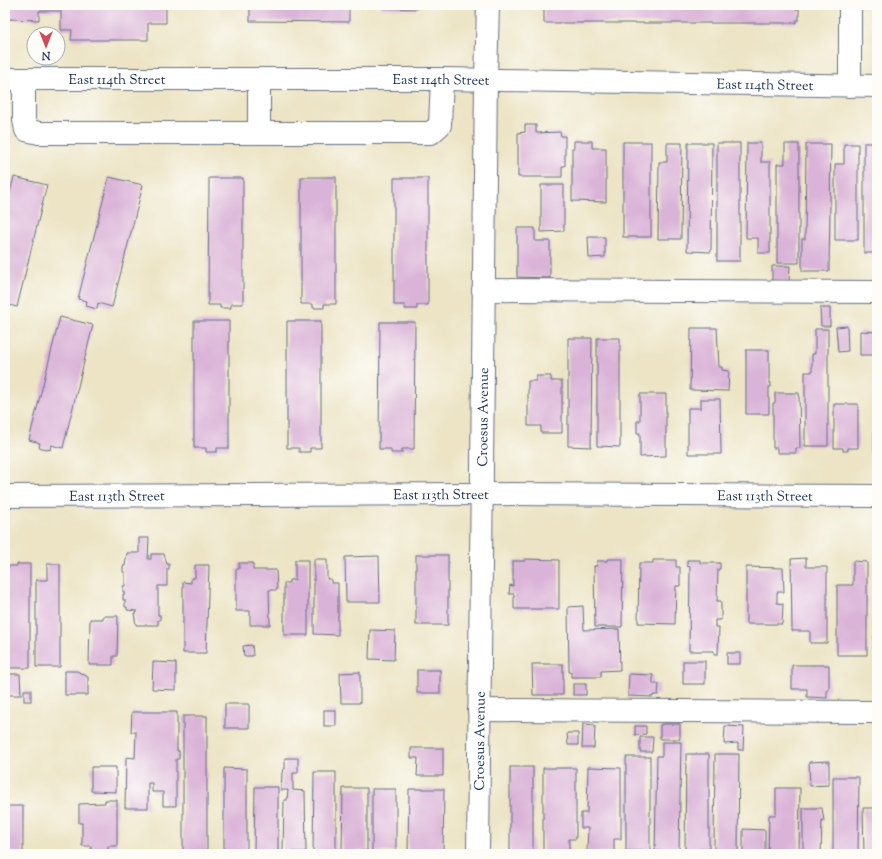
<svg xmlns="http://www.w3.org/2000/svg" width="882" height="859" font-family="'Sorts Mill Goudy',serif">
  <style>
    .building { fill: #dab4d8 }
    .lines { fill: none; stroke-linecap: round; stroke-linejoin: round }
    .minor-casing { stroke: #646e82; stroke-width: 24 }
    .minor { stroke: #fff; stroke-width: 22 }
    .labels { text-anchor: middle; stroke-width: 4; stroke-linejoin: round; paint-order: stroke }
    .street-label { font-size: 14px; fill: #1b2f5e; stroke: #fdfcf7 }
  </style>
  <rect width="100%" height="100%" fill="#fdfcf7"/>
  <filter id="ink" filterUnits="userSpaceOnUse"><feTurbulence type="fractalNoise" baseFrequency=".025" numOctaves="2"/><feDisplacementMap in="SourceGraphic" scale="8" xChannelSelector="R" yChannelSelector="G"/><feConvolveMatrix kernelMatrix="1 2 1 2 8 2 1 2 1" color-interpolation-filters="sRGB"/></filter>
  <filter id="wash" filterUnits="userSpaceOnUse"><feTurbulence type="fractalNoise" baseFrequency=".012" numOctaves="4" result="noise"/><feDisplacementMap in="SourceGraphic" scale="16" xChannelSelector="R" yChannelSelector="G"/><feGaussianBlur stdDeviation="0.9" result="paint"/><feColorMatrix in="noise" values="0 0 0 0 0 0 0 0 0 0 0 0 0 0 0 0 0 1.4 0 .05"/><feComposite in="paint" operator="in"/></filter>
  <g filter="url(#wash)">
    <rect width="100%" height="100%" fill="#ece4c5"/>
    <g id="blocks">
      <g class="building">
        <path d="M5,5H166V23H148V40H71L72,30H61V11H39V20L7,19V30L5,26Z"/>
        <path d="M250,5H349V22L250,21Z"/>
        <path d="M382,5H417V9L382,8Z"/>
        <path d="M544,5H795V9H799V20H796V23H544Z"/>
        <path d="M525,125H536V133L560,132L561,136H565V166H562V177H518V133L525,132Z"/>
        <path d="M574,141H592V148H606V202L572,201V148H574Z"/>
        <rect x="623" y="142" width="28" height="95"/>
        <path d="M667,143H682L681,239H658L659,162H667Z"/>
        <path d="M688,143H712L711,252L687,251Z"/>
        <rect x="717" y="143" width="23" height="118"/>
        <path d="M747,143H761V162H770V253H758V238H746Z"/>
        <rect x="864" y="143" width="13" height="110"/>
        <path d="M785,144H799V263H777V164H785Z"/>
        <path d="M806,144H831L829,271H802V239H805Z"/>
        <path d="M844,144H858V240H835V164H844Z"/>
        <path d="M14,177L47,185L17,307L5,304V212Z"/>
        <path d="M109,177L143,185L112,307L98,303L97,309L86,306L87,301L78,299Z"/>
        <path d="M301,177H336V304H324V308H313V304H301Z"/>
        <path d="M209,178H243V304H231V308H220V305H208Z"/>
        <path d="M394,178H428V305H417V309H405V305H394Z"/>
        <path d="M541,185H564V231L541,232Z"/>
        <path d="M517,228H535V241H550V278L517,277Z"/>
        <path d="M588,237H605V257L589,258Z"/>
        <path d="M772,266H790L789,281H772Z"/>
        <path d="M820,308H830V326H821Z"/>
        <path d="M60,317L93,325L63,448L51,445L50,450L39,447L40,443L29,440Z"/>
        <path d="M194,321H229V448H217V452H206V448H194Z"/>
        <path d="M287,321H321V448H310V452H299V448H287Z"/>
        <path d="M380,322H415L414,449H402V453H391V449H379Z"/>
        <path d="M847,326L848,351L838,352L836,327Z"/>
        <path d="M691,328H717L719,367H722V370L729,371L728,391L690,390Z"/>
        <path d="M815,329H828V446H805V372H812V354H815Z"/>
        <path d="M860,331L877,332V355H860Z"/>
        <path d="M568,338H592L591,447L568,446Z"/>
        <path d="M597,338H620V447L597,446Z"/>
        <path d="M746,350H769V383H771V387H769V414H746Z"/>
        <path d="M536,376H551V381H562V433H541V426H528V381H536Z"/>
        <path d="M775,393H799L800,448H796V453H777V448H773V403H775Z"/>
        <path d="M640,394H666V456L640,457V433H637V421H640Z"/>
        <path d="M701,399H720L721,454H688V408H701Z"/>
        <rect x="874" y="401" width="3" height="50"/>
        <path d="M834,404H858V448H848V451H843V448H834Z"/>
        <path d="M139,538H149L148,559H151V554H164L167,564H169V569H167V586H158V615H160V620H158V625H136L134,613H137V611L127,610V607H125V600H123V594H125V592H123V586H125V572H123V566H125L127,553H139Z"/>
        <rect x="416" y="555" width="32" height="70"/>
        <path d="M379,556L380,602H346L345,557Z"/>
        <path d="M806,558V567H827V643H810V631H792L791,559Z"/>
        <path d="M314,559H327V579H331V583H338V635L314,634Z"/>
        <path d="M525,559L559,560V609H514V594H509L510,585L513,586V561H525Z"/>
        <path d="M607,559H623L622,627H595L594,566H597V561H607Z"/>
        <path d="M295,560H308V635H284V583H289V580H295Z"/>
        <path d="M653,560H676V567H680V586H676L675,624L638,623L639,563H653Z"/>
        <path d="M687,560H700V563H720V569H718L717,601H721V620H715V627H719L718,654H714V651H689L690,567L687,566Z"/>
        <path d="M853,561L867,562V655H837V585H853Z"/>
        <path d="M239,563H253V570H276L277,590H269L270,625H250V611H236V569H239Z"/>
        <path d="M17,564H30V668H6L7,581H5V566H17Z"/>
        <path d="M47,564H60V667H36V580H47Z"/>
        <path d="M195,565H209L206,653H183V582L191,583V578H195Z"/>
        <path d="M746,567L783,568L784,592H777V603L783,604L782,624H746Z"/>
        <path d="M583,606L584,630L619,629L620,670L601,671V677H571V672H569L568,607Z"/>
        <path d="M103,616H118L117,656H113V665H89L90,619H103Z"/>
        <path d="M370,630L395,631L394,660L369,659Z"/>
        <path d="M874,636H877V660H875Z"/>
        <path d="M252,645L253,656H244L243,646Z"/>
        <rect x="727" y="653" width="13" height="11"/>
        <rect x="683" y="661" width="22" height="23"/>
        <path d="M153,662L176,663V690L152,689Z"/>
        <path d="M532,664H563V695H533Z"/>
        <path d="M792,665H829V690H827V698L807,697V689H792Z"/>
        <rect x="417" y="670" width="23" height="23"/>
        <path d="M65,671H77L88,677V695H65Z"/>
        <path d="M360,672V703H341L340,673Z"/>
        <path d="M5,674H20L21,695H6Z"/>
        <path d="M629,674L653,675V684H659L658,695H653V697L628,696Z"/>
        <rect x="573" y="684" width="13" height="11"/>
        <rect x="24" y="690" width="7" height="11"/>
        <rect x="225" y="704" width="24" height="24"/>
        <rect x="324" y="710" width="12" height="16"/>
        <path d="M132,712H177V751H179V759H176V806H163V792H152V783H148V808H125L126,757L135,758L136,732H131Z"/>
        <rect x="183" y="716" width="24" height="137"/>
        <path d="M583,724L595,725L594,748H582Z"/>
        <path d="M664,724H680V739H660V725Z"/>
        <path d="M635,726H646V734L635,735Z"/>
        <path d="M725,726L744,727L743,750H738V743L724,744Z"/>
        <path d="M567,733H578V745H568Z"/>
        <path d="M640,737H653L652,752H640Z"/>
        <path d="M662,742H681L679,852L655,851L657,756H662Z"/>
        <path d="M411,748H443V776H417L418,758H411Z"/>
        <path d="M686,754H709V849H700V851H685Z"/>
        <path d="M715,754H739L738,852L714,850Z"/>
        <rect x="626" y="757" width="24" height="94"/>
        <path d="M285,758H298V773H293V790L305,791L306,852H283L284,800H287L288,790H281L282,773L283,769H285Z"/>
        <path d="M829,761V785L810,786L809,762Z"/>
        <path d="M91,767H116V792L91,791Z"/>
        <rect x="510" y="767" width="23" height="87"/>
        <path d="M588,767L621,768V839H614V852H587L588,828H581V813H587Z"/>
        <path d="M224,768L247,769V852H224Z"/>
        <path d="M543,768H576V839H569V853H543Z"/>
        <path d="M314,772H336V852H313Z"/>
        <path d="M833,777H859L858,854H833Z"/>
        <path d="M255,787H278V852H254Z"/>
        <path d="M343,788H367V851H342Z"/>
        <path d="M776,788H800L799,854H768L769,815H776Z"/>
        <rect x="372" y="789" width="24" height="63"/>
        <path d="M409,789H444L443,853H408Z"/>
        <path d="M105,800H117V846H108V853H91V846H82V823H79V804L105,803Z"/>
        <path d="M5,806H23V853L5,854Z"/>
        <path d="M803,808H822L824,821L822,820L821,854H803Z"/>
        <path d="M863,808H877V854H864Z"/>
        <path d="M743,829L765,830V854L743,853Z"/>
      </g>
    </g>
  </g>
  <g filter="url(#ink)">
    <use href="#blocks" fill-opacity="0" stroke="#646e82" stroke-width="1"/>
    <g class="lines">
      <g class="minor-casing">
        <g id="minor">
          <path id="s1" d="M5,79H442L877,86"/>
          <path d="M24,79V120L26,130L39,133H431L440,125L442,79"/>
          <path d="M259,79V133"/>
          <path d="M850,86V5"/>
          <path d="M483,290L877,292"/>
          <path id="s2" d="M5,496L481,494L877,496"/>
          <path d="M479,710L877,712"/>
          <path id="s3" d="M478,854L486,79L488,5"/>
        </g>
      </g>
      <use href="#minor" class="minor"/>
    </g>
  </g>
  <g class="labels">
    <g class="street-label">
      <text dy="5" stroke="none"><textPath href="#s1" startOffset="112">East 114th Street</textPath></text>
      <text dy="5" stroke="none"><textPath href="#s1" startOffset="436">East 114th Street</textPath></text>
      <text dy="5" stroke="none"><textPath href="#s1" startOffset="760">East 114th Street</textPath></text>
      <text dy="5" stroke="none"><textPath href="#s3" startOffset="437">Croesus Avenue</textPath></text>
      <text dy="5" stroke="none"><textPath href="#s2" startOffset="436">East 113th Street</textPath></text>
      <text dy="5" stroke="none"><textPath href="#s2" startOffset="760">East 113th Street</textPath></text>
      <text dy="5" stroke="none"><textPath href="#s2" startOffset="112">East 113th Street</textPath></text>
      <text dy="5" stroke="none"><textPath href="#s3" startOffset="113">Croesus Avenue</textPath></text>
    </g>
  </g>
  <rect width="882" height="859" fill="none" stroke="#fdfcf7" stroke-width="20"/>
  <g transform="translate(46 46) rotate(180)"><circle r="19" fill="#fdfcf7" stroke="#a3aaba"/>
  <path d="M0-3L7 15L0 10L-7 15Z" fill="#d1495b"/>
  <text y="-6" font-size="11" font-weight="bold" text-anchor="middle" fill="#1b2f5e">N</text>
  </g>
</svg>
